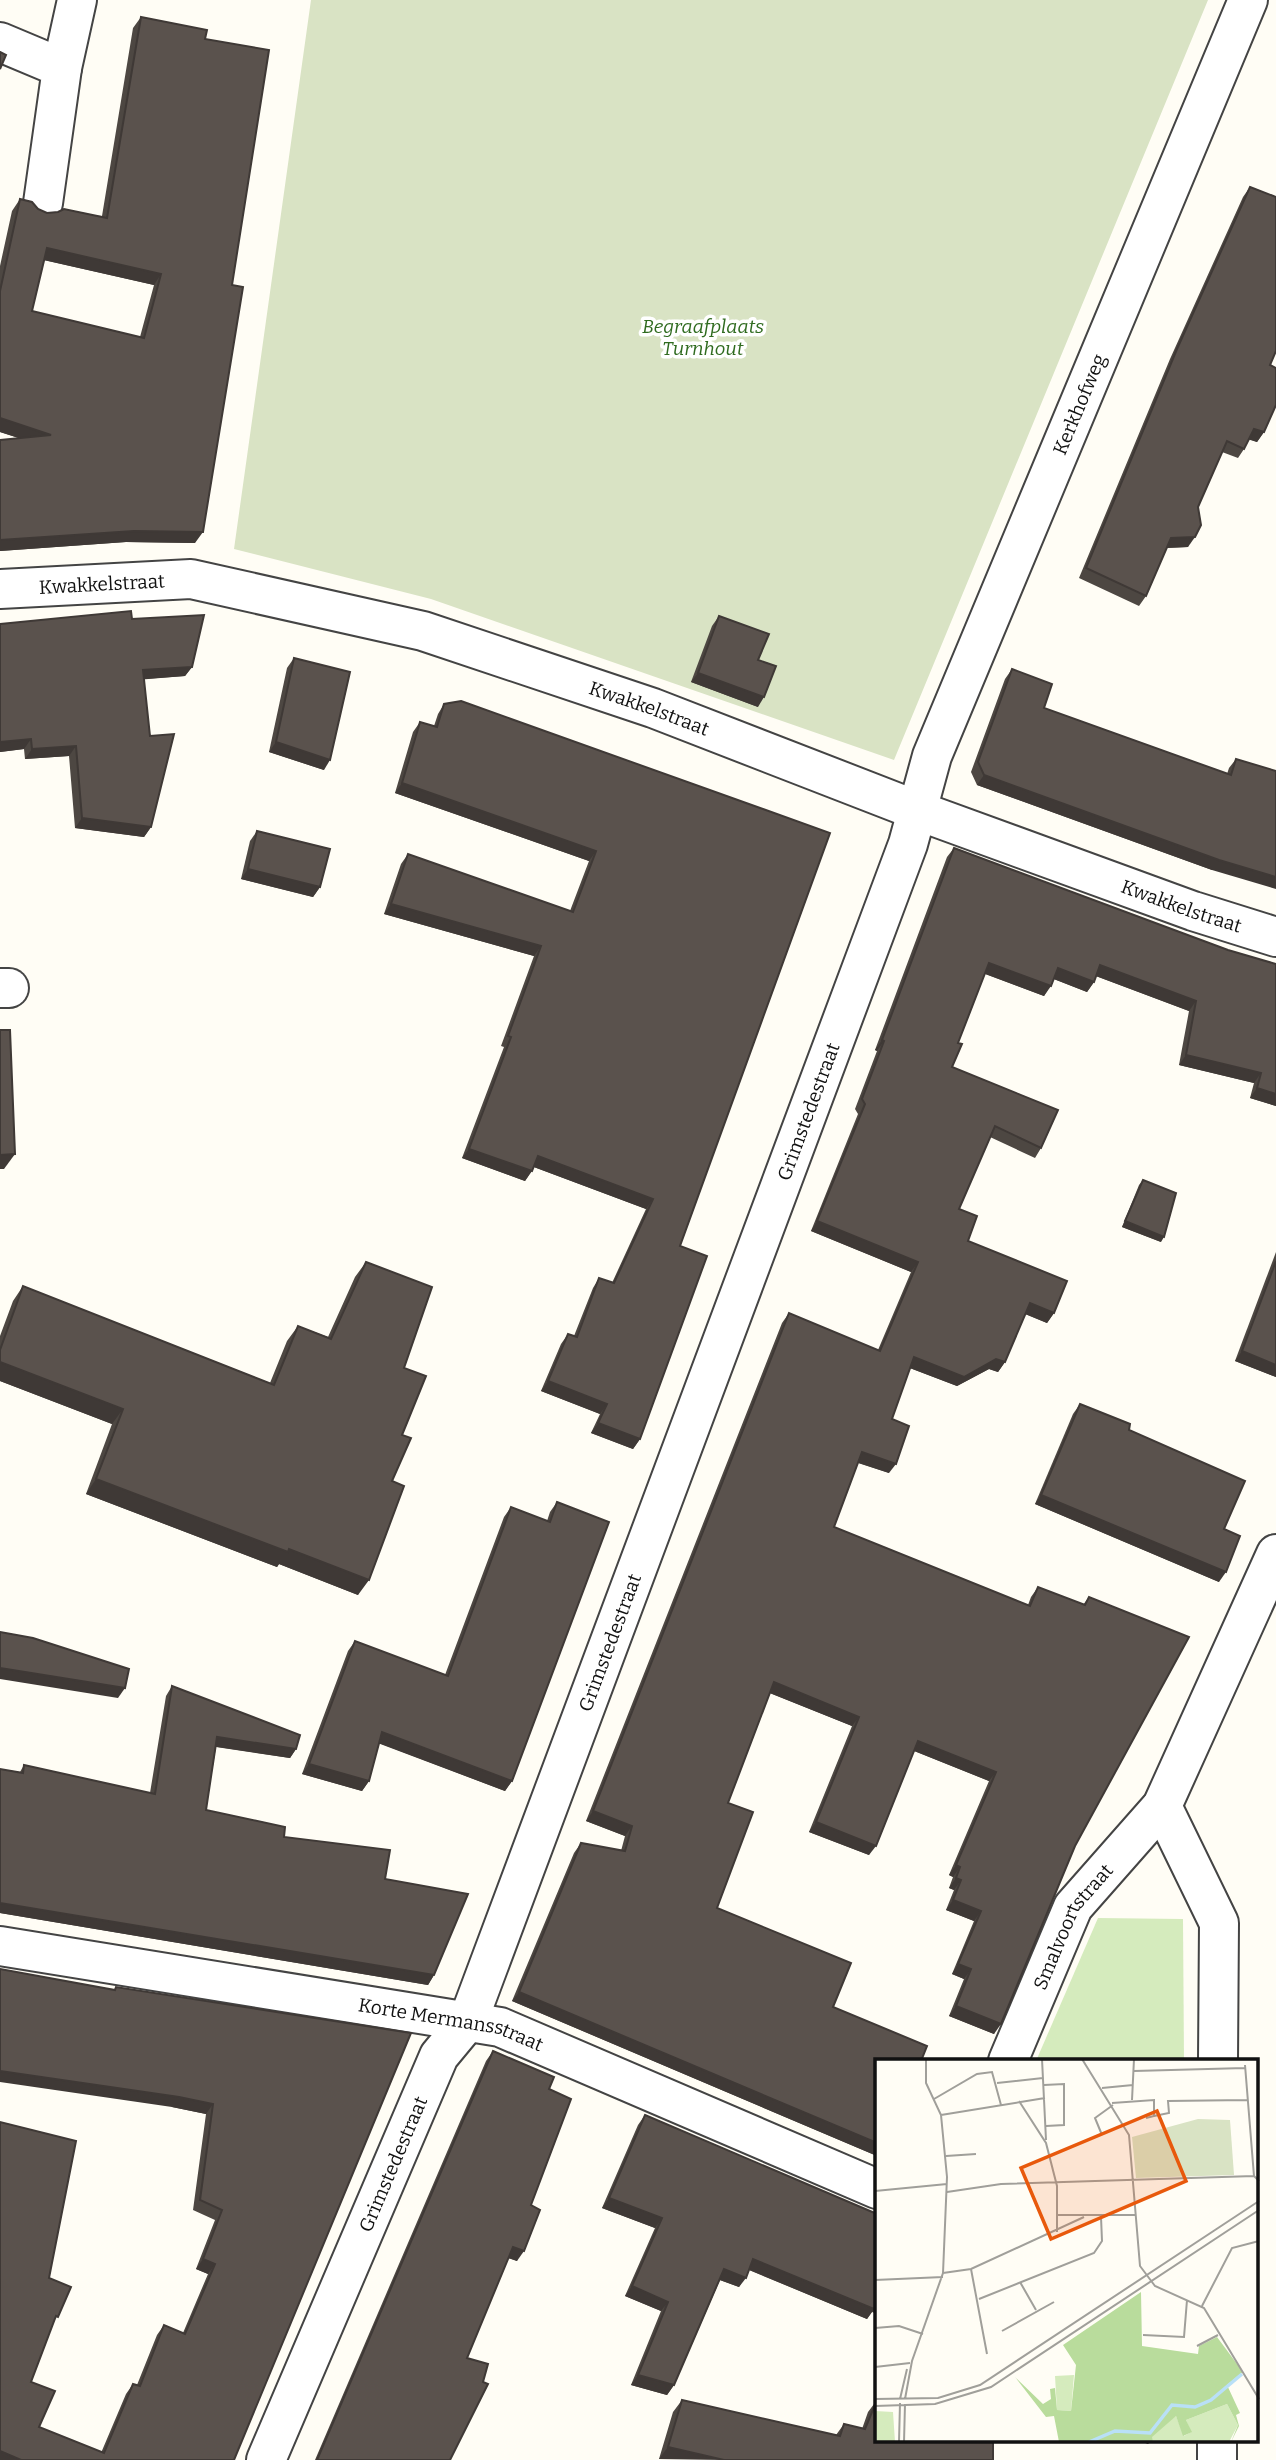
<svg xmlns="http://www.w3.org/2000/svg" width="1276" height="2460" font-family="Bitter,serif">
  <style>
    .green { fill: #d5ebbd }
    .cemetery { fill: #d9e3c4 }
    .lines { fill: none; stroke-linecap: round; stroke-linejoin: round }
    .minor-casing { stroke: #444; stroke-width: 42 }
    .minor { stroke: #fff; stroke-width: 38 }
    .wall { fill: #4d4742; fill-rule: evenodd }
    .shaded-wall { fill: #3f3936 }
    .building { fill: #5a524d; stroke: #3f3936; stroke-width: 2; fill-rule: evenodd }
    .labels { text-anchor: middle; stroke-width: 7; stroke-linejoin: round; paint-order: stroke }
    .park-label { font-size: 19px; font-style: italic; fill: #2f6b1f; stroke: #fff }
    .street-label { font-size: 19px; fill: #111; stroke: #fff }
    .inset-river { fill: none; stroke: #b9e0f7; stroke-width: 3.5 }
    .inset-road { fill: none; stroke: #a09f9a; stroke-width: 2 }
    .view { fill: #e8590c; fill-opacity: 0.15; stroke: #e8590c; stroke-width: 3.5 }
    .inset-edge { fill: none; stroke: #111; stroke-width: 3.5 }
  </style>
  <rect width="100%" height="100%" fill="#fffdf5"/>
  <path class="green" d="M1098,1918L1183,1919L1184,2061H1036Z"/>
  <path class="cemetery" d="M311,0H1208L894,760L431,599L234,549Z"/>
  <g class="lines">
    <g class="minor-casing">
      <g id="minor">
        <path d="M0,42L62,68L43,203"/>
        <path d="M62,68L77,0"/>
        <path id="s1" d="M0,589L191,579L423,631L653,708L916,810L1193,911L1276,937"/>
        <path d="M0,988H9"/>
        <path d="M1162,1806L1219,1923L1218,2061"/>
        <path id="s2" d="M0,1946L500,2027L877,2189"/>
        <path id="s3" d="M1008,2061L1073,1907L1162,1806L1276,1554"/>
        <path d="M1217,2441V2460"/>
        <path id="s4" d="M266,2460L439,2056L468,2021L908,844L932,756L1248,0"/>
      </g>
    </g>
    <use href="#minor" class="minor"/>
  </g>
  <g class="wall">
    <path d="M141,17L205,39L232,285L195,543L126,542L0,551V440L19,438L0,432V266L12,211L20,199L47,213L102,216L133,28ZM44,260L154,285L140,337L32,311Z"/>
    <path d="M1250,187L1270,365L1264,432L1257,442L1249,439L1244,449L1238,458L1222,452L1198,507L1188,547L1167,548L1146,596L1139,606L1079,578L1170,359L1243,197Z"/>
    <path d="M719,616L758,660V707L691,682L712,626Z"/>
    <path d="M132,619L192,667L185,676L144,679L151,827L144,837L75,828L69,756L25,759L24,749L0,752V624Z"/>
    <path d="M294,658L324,770L269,752L287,668Z"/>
    <path d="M1012,669L1044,708L1227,774L1229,768L1236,759L1212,870L977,785L971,772L1005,679Z"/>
    <path d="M444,704L830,833L680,1246L640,1439L633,1449L591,1433L600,1414L541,1391L561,1344L568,1334L574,1336L593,1288L599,1278L612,1283L646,1209L534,1167L525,1181L462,1158L504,1047L501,1046L534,956L384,914L401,864L408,854L570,911L589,861L395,793L413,732L420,722L434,726L438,714Z"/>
    <path d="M257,831L320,887L313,897L241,879L250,841Z"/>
    <path d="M954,848L1228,950L1276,964V1106L1250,1098L1254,1083L1179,1065L1189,1011L1096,976L1094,982L1087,992L1054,979L1044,996L985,974L958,1043L952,1067L1041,1148L1035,1158L990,1137L959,1209L968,1241L1054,1313L1047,1323L1025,1314L1005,1362L998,1372L989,1369L957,1386L910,1368L892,1419L889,1473L858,1463L834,1527L1028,1605L1031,1597L1038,1587L1083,1605L1089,1597L1075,1846L994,2034L949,2016L964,1979L952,1974L974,1921L946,1910L954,1890L949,1888L953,1877L949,1875L989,1781L914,1751L869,1855L809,1832L852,1726L770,1693L728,1803L717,1908L833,2007L877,2061V2156L512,2001L574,1853L581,1843L621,1851L625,1836L586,1821L782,1323L789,1313L878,1350L911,1272L811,1231L858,1114L855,1109L877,1051L875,1050L947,857Z"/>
    <path d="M1143,1180L1161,1242L1122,1227L1139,1185Z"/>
    <path d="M1276,1252V1377L1235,1361Z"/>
    <path d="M366,1262L404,1368L402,1435L392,1481L358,1595L279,1564L277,1567L86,1494L112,1424L0,1381V1336L13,1301L23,1286L270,1383L287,1341L298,1326L328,1337L355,1277Z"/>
    <path d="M1080,1404L1129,1430L1224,1529L1219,1582L1035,1504L1073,1414Z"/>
    <path d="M557,1502L512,1781L505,1791L379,1743L369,1781L362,1791L302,1774L348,1651L355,1641L445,1675L504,1517L511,1507L547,1521L550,1512Z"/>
    <path d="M172,1686L296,1749L290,1758L216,1747L206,1810L284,1837L385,1879L434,1975L428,1985L0,1913V1769L20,1772L24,1765L150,1793L166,1696Z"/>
    <path d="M116,1987L411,2033L234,2460H0L49,2278L53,2324L31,2382L39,2427L101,2453L126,2394L133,2384L137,2385L157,2335L164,2325L183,2333L208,2274L196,2269L215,2220L193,2210L206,2114L172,2107L114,1990Z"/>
    <path d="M493,2051L531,2205L517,2261L508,2258L467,2358L450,2460H315L486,2061Z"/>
    <path d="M645,2115L877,2214V2314L872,2312L867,2319L749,2270L739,2287L720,2280L674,2385L667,2395L631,2385L661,2311L625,2296L655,2228L602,2208L638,2125Z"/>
    <path d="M682,2400L836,2435L844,2424L862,2429L868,2412L877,2400V2441L659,2459L673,2412Z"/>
  </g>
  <g class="shaded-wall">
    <path d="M47,248L161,274L154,285L39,259Z"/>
    <path d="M0,418L51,435L43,446L0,432Z"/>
    <path d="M1254,429L1264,432L1257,442L1247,439Z"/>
    <path d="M134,531L203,532L195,543L126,542L0,551V540Z"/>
    <path d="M1195,537L1188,547L1164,548L1171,538Z"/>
    <path d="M192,667L185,676L136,680L143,670Z"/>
    <path d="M698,673L764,697L758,707L691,682Z"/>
    <path d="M31,739L24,749L0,752V742Z"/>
    <path d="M276,742L330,760L324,770L269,752Z"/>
    <path d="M76,746L69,756L25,759L32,749Z"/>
    <path d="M984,775L1276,877V889L1212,870L977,785Z"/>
    <path d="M402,783L596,851L589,861L395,793Z"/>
    <path d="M82,818L151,827L144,837L75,828Z"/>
    <path d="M248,869L320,887L313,897L241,879Z"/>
    <path d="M391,904L541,946L534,956L384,914Z"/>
    <path d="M989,963L1051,986L1044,996L983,973Z"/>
    <path d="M1100,965L1196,1001L1189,1011L1093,975Z"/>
    <path d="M1058,968L1094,982L1087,992L1051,978Z"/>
    <path d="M882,1040L884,1041L877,1051L875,1050Z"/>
    <path d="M1186,1055L1261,1073L1254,1083L1179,1065Z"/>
    <path d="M1257,1088L1276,1094V1106L1250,1098Z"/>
    <path d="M469,1149L532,1171L525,1181L462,1158Z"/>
    <path d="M15,1154L4,1169H0V1155Z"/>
    <path d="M538,1156L653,1199L646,1209L531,1166Z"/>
    <path d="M817,1221L918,1262L911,1272L811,1231Z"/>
    <path d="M1125,1221L1164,1237L1161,1242L1122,1227Z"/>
    <path d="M1030,1303L1054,1313L1047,1323L1023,1313Z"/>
    <path d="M1242,1351L1276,1365V1377L1235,1361Z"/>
    <path d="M914,1357L996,1359L1005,1362L998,1372L989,1369L957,1386L907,1367Z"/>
    <path d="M0,1362L123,1409L112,1424L0,1381Z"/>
    <path d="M548,1381L607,1404L600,1414L541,1391Z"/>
    <path d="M598,1423L640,1439L633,1449L591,1433Z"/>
    <path d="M862,1452L896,1464L889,1473L856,1462Z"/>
    <path d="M96,1479L289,1549L369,1580L358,1595L279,1564L277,1567L86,1494Z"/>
    <path d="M1041,1495L1226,1572L1219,1582L1035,1504Z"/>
    <path d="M0,1668L125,1688L118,1698L0,1679Z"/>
    <path d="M774,1682L859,1717L852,1726L767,1692Z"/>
    <path d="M382,1732L512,1781L505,1791L375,1742Z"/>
    <path d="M217,1737L296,1749L290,1758L211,1746Z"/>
    <path d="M918,1741L996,1772L989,1781L912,1750Z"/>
    <path d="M309,1764L369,1781L362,1791L302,1774Z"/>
    <path d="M593,1811L632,1826L625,1836L586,1821Z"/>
    <path d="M816,1822L876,1846L869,1855L809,1832Z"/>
    <path d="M956,1865L960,1867L953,1877L949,1875Z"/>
    <path d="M956,1878L961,1880L954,1890L949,1888Z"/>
    <path d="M953,1900L981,1911L974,1921L946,1910Z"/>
    <path d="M0,1903L434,1975L428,1985L0,1913Z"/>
    <path d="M958,1964L971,1969L964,1979L952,1974Z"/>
    <path d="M519,1992L877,2143V2156L512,2001Z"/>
    <path d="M956,2006L1001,2024L994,2034L949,2016Z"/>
    <path d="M0,2071L179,2097L213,2104L206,2114L172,2107L0,2082Z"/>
    <path d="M609,2198L662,2218L655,2228L602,2208Z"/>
    <path d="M513,2247L524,2251L517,2261L506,2257Z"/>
    <path d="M203,2259L215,2264L208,2274L196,2269Z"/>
    <path d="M753,2259L874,2309L867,2319L747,2269Z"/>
    <path d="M724,2269L746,2278L739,2287L717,2279Z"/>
    <path d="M632,2286L668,2302L661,2311L625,2296Z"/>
    <path d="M638,2375L674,2385L667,2395L631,2385Z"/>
    <path d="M1140,2441H1151L1148,2444Z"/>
    <path d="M668,2447L724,2460L659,2459Z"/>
    <path d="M0,2451L21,2460H0Z"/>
  </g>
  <g class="building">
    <path d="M141,17L207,30L205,39L269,50L232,285L243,287L203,532L134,531L0,540V440L51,435L0,418V291L20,199L32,202L38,209L47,213L58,212L64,209L107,218ZM47,248L161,274L144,338L32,311Z"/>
    <path d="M0,52L6,55L0,69Z"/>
    <path d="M1250,187L1276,197V351L1270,365L1276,368V405L1264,432L1254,429L1244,449L1227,441L1198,507L1201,525L1195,537L1171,538L1146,596L1086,568L1177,349Z"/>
    <path d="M131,611L132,619L204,615L192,667L143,670L150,736L174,734L151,827L82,818L76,746L32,749L31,739L0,742V624Z"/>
    <path d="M719,616L769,634L758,660L776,666L764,697L698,673Z"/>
    <path d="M294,658L350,672L330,760L276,742Z"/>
    <path d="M1012,669L1052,684L1044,708L1231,775L1236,759L1276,771V877L1219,860L984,775L978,762Z"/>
    <path d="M461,701L830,833L680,1246L707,1256L640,1439L598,1423L607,1404L548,1381L568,1334L577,1337L599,1278L614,1283L653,1199L538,1156L532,1171L469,1149L511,1037L508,1036L541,946L391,904L408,854L573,912L596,851L402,783L420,722L437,727L444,704Z"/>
    <path d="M257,831L330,849L320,887L248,869Z"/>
    <path d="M954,848L1228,950L1276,964V1094L1257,1088L1261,1073L1186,1055L1196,1001L1100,965L1094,982L1058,968L1051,986L989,963L958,1043L962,1044L952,1067L1058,1110L1041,1148L995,1126L959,1209L977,1216L968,1241L1067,1281L1054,1313L1030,1303L1005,1362L996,1359L964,1377L914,1357L892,1419L909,1426L896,1464L862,1452L834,1527L1030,1606L1038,1587L1085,1605L1089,1597L1189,1637L1075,1846L1001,2024L956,2006L971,1969L958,1964L981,1911L953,1900L961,1880L956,1878L960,1867L956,1865L996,1772L918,1741L876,1846L816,1822L859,1717L774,1682L728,1803L753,1812L717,1908L851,1963L833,2007L927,2046L921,2061H877V2143L519,1992L581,1843L625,1851L632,1826L593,1811L789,1313L880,1351L918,1262L817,1221L865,1104L862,1099L884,1041L882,1040Z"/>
    <path d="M0,1030H10L15,1154L0,1155Z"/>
    <path d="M1143,1180L1176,1193L1164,1237L1125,1221Z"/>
    <path d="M1276,1261V1365L1242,1351Z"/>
    <path d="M366,1262L432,1287L404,1368L426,1376L402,1435L411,1438L392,1481L404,1486L369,1580L289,1549L288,1552L96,1479L123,1409L0,1362V1350L23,1286L274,1385L298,1326L331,1339Z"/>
    <path d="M1080,1404L1130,1424L1129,1430L1245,1481L1224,1529L1240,1536L1226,1572L1041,1495Z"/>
    <path d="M557,1502L609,1522L512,1781L382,1732L369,1781L309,1764L355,1641L448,1676L511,1507L550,1522Z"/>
    <path d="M0,1632L33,1638L129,1669L125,1688L0,1668Z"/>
    <path d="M172,1686L300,1735L296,1749L217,1737L206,1810L285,1827L284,1837L390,1850L385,1879L468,1894L434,1975L0,1903V1769L23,1773L24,1765L155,1794Z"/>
    <path d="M0,1969L115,1990L116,1987L411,2033L234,2460H21L0,2451V2122L76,2141L49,2278L71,2287L58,2317L56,2316L31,2382L55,2391L39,2427L104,2453L133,2384L140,2386L164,2325L185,2334L215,2264L203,2259L222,2210L200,2200L213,2104L179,2097L0,2071Z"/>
    <path d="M493,2051L554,2077L549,2089L571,2099L531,2205L540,2210L524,2251L513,2247L467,2358L488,2364L483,2382L488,2384L450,2460H317Z"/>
    <path d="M645,2115L877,2214V2302L874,2309L753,2259L746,2278L724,2269L674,2385L638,2375L668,2302L632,2286L662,2218L609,2198Z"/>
    <path d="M682,2400L840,2436L844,2424L865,2429L877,2400V2441H993V2460H724L668,2447Z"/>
  </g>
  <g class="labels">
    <g class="park-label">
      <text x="703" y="333">Begraafplaats<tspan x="703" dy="22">Turnhout</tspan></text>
    </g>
    <g class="street-label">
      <text dy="7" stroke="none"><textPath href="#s4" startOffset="2214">Kerkhofweg</textPath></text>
      <text dy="7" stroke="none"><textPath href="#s1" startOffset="102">Kwakkelstraat</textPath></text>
      <text dy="7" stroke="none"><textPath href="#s1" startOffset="668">Kwakkelstraat</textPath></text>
      <text dy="7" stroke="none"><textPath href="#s1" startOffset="1236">Kwakkelstraat</textPath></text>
      <text dy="7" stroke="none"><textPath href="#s4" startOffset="1456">Grimstedestraat</textPath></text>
      <text dy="7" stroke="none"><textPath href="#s4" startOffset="889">Grimstedestraat</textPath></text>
      <text dy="7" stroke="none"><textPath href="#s3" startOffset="150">Smalvoortstraat</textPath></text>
      <text dy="7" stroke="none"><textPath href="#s2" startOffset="458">Korte Mermansstraat</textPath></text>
      <text dy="7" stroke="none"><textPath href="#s4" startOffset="322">Grimstedestraat</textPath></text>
    </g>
  </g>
  <g transform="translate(875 2059)">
    <rect width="383" height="383" fill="#fffdf5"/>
    <path d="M199,316L196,352L182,351L180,317ZM352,345L363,366L354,383H278L276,378L292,361L301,357L309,377L316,373L311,361ZM0,352L18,353L20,383H0Z" fill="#d5ebbd"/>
    <path d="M266,233L267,287L323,295L324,287L342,278L368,313L352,326L365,354L361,356L364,367L356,383L363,366L352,345L311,361L317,373L308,377L301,357L277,378L278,383H184L179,357L171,358L140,318L168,345L176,340L175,330L180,329L182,351L196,352L201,306L188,286Z" fill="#b9dc9c"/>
    <path d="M323,60L355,61L359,116L261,119L257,78Z" fill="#d9e3c4"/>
    <path class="inset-river" d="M214,383L240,372L275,374L297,346L320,348L336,341L367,315"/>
    <path class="inset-road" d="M167,0L171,81M207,0L254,76L265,207L280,227L329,249L384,340M370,6L379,117L384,122M259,12L370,9M122,24L168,19M169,26L189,25V66L171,67M227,29L258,26M59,40L102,15L117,13L126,46M257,41L259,0M144,42L171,84L182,127V173M237,44L279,41V57L271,59M66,56L170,39M279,57L294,54L293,42L372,41M227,76L220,59L238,46M71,97L101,95M0,132L72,125M72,133L126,125L379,117M182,156H261M96,210L112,295M68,214L96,210L209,158M0,221L68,218M145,223L161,251M104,240L219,194L227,182L226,158M327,247L357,189L384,182M0,269L24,267L48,275M127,272L179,243M268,276L309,278L312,241M322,287L343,276M0,308L35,304M0,340L63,339L105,326L384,142M25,340L32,310M30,340L37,302L68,214L72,118L66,56L51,24V0M0,347L60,345L116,328L384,151M24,383L25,344M29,383L30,345"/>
    <path class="view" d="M282,52L311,122L176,180L146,109Z"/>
    <rect width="383" height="383" class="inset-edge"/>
  </g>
</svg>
